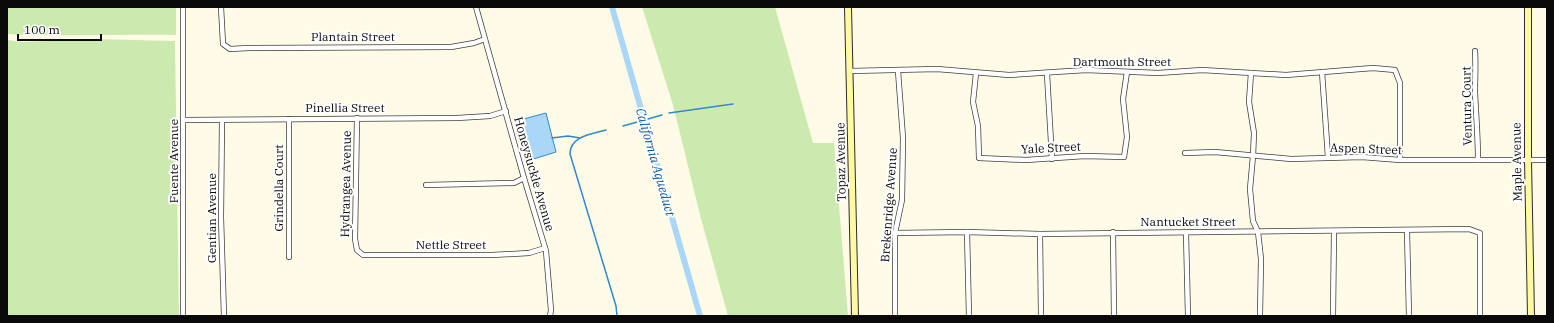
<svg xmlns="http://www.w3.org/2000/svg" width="1554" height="323" font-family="'IBM Plex Serif',serif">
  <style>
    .green { fill: #cceab0 }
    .water { fill: #aad7f8; stroke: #2e89d2 }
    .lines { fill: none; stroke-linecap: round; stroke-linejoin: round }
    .stream { stroke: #2e89d2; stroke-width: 1.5 }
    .canal { stroke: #aad7f8; stroke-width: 6 }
    .street-casing { stroke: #3d3d3d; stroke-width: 6 }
    .secondary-casing { stroke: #2c2c2c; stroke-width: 8 }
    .street { stroke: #fff; stroke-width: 4.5 }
    .secondary { stroke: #fff9a2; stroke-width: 6 }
    .labels { text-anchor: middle; stroke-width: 4; stroke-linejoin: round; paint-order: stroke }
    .street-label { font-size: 12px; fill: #0a0a0a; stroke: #fff }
    .water-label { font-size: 13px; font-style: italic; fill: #115a9e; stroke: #fff }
  </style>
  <rect width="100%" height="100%" fill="#fffbe7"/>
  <g class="green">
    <path d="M7,7H176V35C120,34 63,37 7,34Z"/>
    <path d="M642,7H775L813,143H834L848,316H728L700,215L673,105Z"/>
    <path d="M94,39L175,41L179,316H7V40L22,42Z"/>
  </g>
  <path class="water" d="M546,113L556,152L527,161L516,121Z"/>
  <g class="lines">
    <g class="stream">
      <path d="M669,113L733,104"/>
      <path d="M623,126L662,115"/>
      <path d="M606,130C592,134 570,136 570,154L616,306L617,316"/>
      <path d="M552,138L568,136L580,138"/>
    </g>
    <path class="canal" d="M612,7L700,316"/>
    <g class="street-casing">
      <g id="street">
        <path d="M221,7L223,44L230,49L249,48L451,47L474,43L485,39"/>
        <path d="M476,7L524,178L546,251L551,310L550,316"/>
        <path d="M1475,51C1476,65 1475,78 1475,92C1476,115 1478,137 1478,160"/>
        <path d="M850,71L937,69L1009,75L1086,70L1158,73L1202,70L1286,75L1373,68L1395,70L1400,83V160"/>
        <path d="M1322,72L1328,157"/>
        <path d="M976,73L973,102L978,126L979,158L1026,160L1085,156L1124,157L1127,137L1123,99L1127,72"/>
        <path d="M1251,73L1249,102L1254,133L1253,156L1250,189L1253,221L1258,232L1261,259L1260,316"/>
        <path d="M1047,74L1052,159"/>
        <path d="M357,118L355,239L357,250L363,255H492L529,253L545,248"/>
        <path d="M184,120L457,118L490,116L506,111"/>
        <path d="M222,120L221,217L224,316"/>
        <path d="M1185,153L1215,152L1291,159L1362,157L1400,160H1547"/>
        <path d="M426,185L514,183L524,178"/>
        <path d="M1407,231L1409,316"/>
        <path d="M967,232L969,316"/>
        <path d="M1113,232L1114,316"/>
        <path d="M895,233L967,232L1040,234L1469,229L1480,233V316"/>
        <path d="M1186,233L1188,316"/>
        <path d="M1040,234L1041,316"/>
        <path d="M289,257V119"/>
        <path d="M183,316V7"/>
        <path d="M895,316V233L902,200L903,138L898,71"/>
        <path d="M1333,316L1334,231"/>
      </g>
    </g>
    <g class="secondary-casing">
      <g id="secondary">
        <path d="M848,7L855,316"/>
        <path d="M1528,7V160L1531,316"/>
      </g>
    </g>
    <use href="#street" class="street"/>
    <use href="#secondary" class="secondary"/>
  </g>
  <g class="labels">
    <g class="street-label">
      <text x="353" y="41">Plantain Street</text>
      <text x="1122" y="66">Dartmouth Street</text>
      <text transform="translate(1467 106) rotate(-91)" y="4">Ventura Court</text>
      <text x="345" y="112">Pinellia Street</text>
      <text transform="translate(1051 148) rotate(-3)" y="4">Yale Street</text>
      <text transform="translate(1366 149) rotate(2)" y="4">Aspen Street</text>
      <text transform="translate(174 161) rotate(-90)" y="4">Fuente Avenue</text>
      <text transform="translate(841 162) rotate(-91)" y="4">Topaz Avenue</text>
      <text transform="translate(1517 162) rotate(-91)" y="4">Maple Avenue</text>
      <text transform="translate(534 174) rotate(74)" y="4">Honeysuckle Avenue</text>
      <text transform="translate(346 184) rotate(-89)" y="4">Hydrangea Avenue</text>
      <text transform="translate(279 188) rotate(-90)" y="4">Grindella Court</text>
      <text transform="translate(889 205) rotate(-86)" y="4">Brekenridge Avenue</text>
      <text transform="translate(212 218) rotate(-90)" y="4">Gentian Avenue</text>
      <text x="1188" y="226">Nantucket Street</text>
      <text x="451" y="249">Nettle Street</text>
    </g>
    <g class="water-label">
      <text transform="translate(656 162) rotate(74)" y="5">California Aqueduct</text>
    </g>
  </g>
  <rect width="1554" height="323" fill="none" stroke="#0a0a0a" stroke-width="16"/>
  <path d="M18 34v6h83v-6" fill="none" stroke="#0a0a0a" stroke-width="2"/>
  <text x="24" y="34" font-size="12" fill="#0a0a0a" stroke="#ffffff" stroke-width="3" paint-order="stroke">100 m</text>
</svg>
